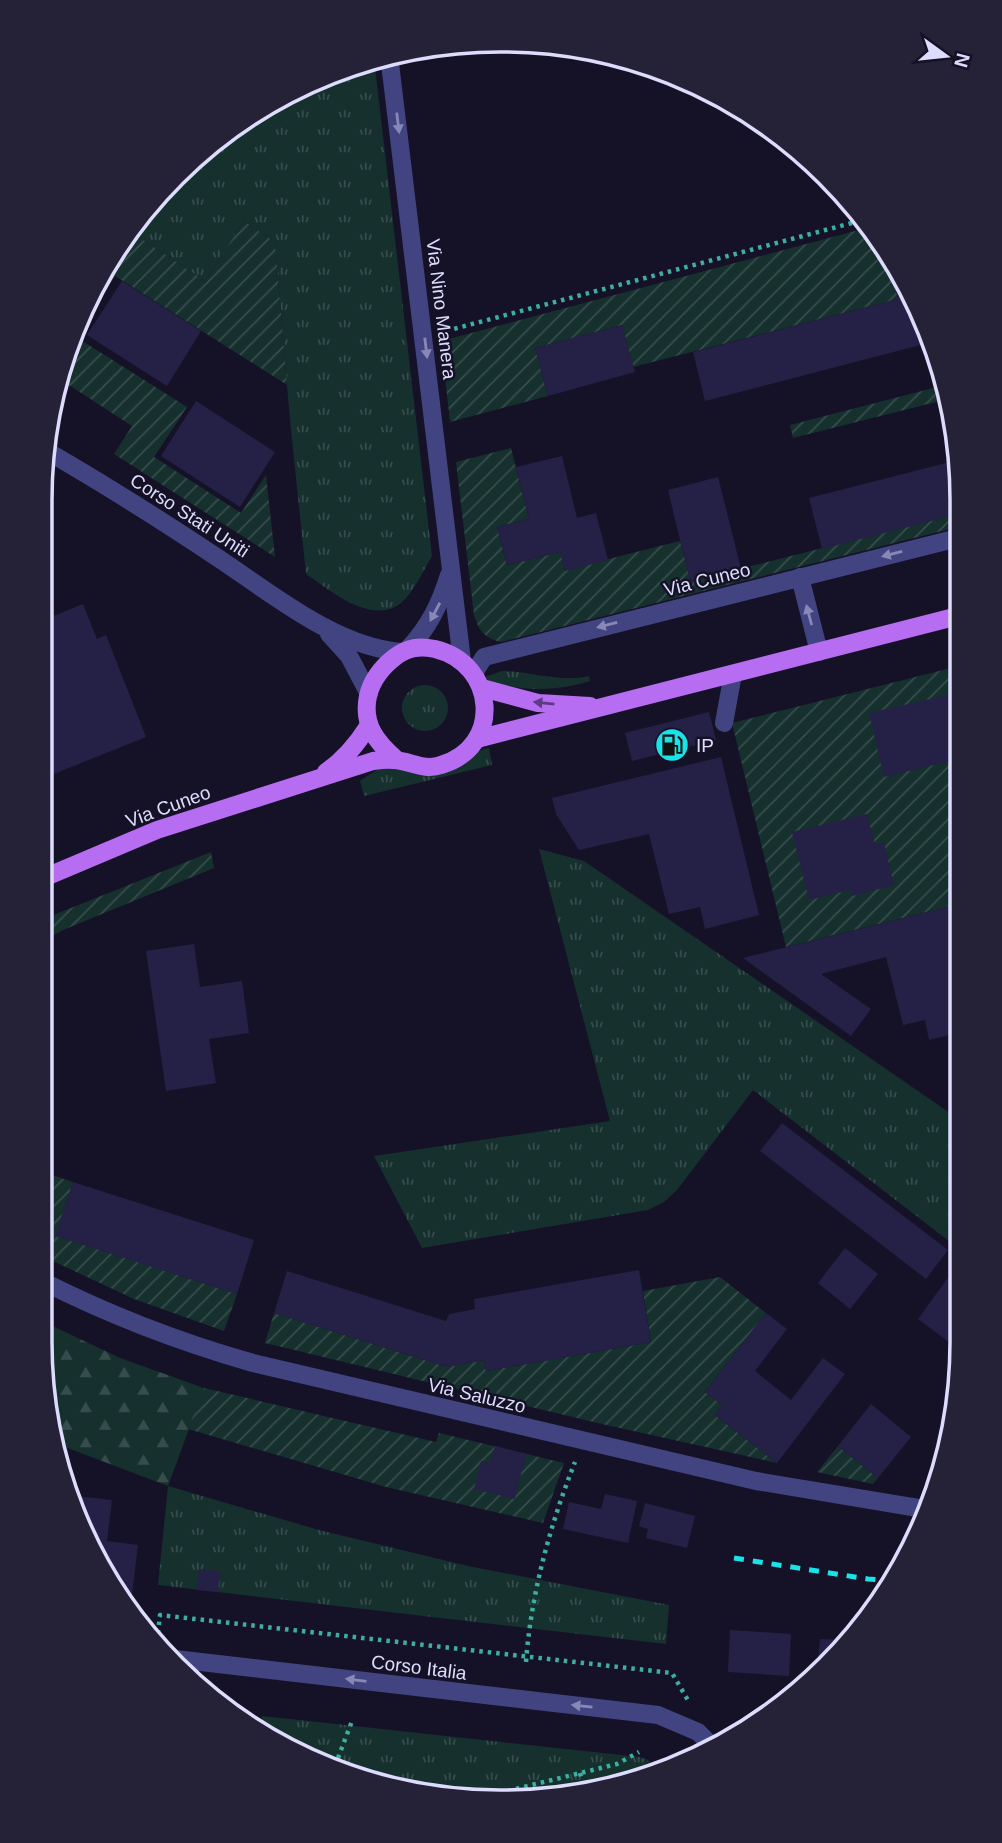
<svg xmlns="http://www.w3.org/2000/svg" width="1002" height="1843" font-family="Helvetica,sans-serif">
  <style>
    .grass { fill: url(#grass-tufts) }
    .forest { fill: url(#forest-firs) }
    .garden { fill: url(#garden-furrows) }
    .building { fill: #252046 }
    .lines { fill: none; stroke-linecap: round; stroke-linejoin: round }
    .path { stroke: #3cafa1; stroke-width: 4.5; stroke-dasharray: 3.5 5; stroke-linecap: butt }
    .minor { stroke: #424481; stroke-width: 18 }
    .major { stroke: #b76df1; stroke-width: 18 }
    .rail { stroke: #1ae2e9; stroke-width: 5; stroke-dasharray: 10 9; stroke-linecap: butt }
    .oneway { fill: #8888b8 }
    .oneway2 { fill: #5e3b82 }
    .labels { text-anchor: middle; stroke-width: 5; stroke-linejoin: round; paint-order: stroke }
    .street-label { font-size: 19px; fill: #dddcfc; stroke: #151227 }
    .poi-label { font-size: 19px; fill: #dddcfc; stroke: #151227; text-anchor: start }
    .rim { fill: none; stroke: #dddcfc; stroke-width: 3.5 }
  </style>
  <defs>
    <pattern id="grass-tufts" width="24" height="20" patternUnits="userSpaceOnUse" patternTransform="scale(1.75)"><rect width="24" height="20" fill="#16302e"/><path d="M3 7l-1-3M5 7V3M7 7l1-3M15 17l-1-3M17 17v-4M19 17l1-3" fill="none" stroke="#374d4d"/></pattern>
    <pattern id="forest-firs" width="22" height="20" patternUnits="userSpaceOnUse" patternTransform="scale(1.75)"><rect width="22" height="20" fill="#16302e"/><path d="M5 1l3.5 6h-7zM16 11l3.5 6h-7z" fill="#374d4d"/></pattern>
    <pattern id="garden-furrows" width="10" height="10" patternUnits="userSpaceOnUse" patternTransform="scale(1.75)"><rect width="10" height="10" fill="#16302e"/><path d="M-1 1l2-2M0 10L10 0M9 11l2-2" fill="none" stroke="#374d4d"/></pattern>
  </defs>
  <rect width="100%" height="100%" fill="#151227"/>
  <g class="grass">
    <path d="M374,59L432,556C423,571 414,592 401,603C372,626 331,591 306,574L290,420L275,242L244,221L205,281L130,231L154,198L220,136L297,88Z"/>
    <path d="M502,671C532,671 559,683 589,676L590,681C554,692 518,692 482,678Z"/>
    <circle cx="425" cy="708" r="23"/>
    <path d="M489,748L492,765L364,796L360,781C366,777 373,772 379,769C395,764 415,777 434,774C454,770 469,752 489,748Z"/>
    <path d="M539,849L584,861L960,1120V1244L958,1248L753,1090L677,1190L664,1202L648,1210L422,1248L374,1156L610,1121Z"/>
    <path d="M168,1486L319,1530L468,1566L669,1605L666,1644L158,1585Z"/>
    <path d="M262,1716L640,1757L648,1760L658,1772L532,1802L382,1787L261,1732Z"/>
  </g>
  <path class="forest" d="M40,1320L120,1358L204,1388L168,1486L57,1444L40,1342Z"/>
  <g class="garden">
    <path d="M244,221L275,242L287,385L115,276L76,337L187,407L154,457L241,513L266,475L275,557L114,454L132,426L58,378L102,271L130,231L205,281Z"/>
    <path d="M870,227L884,245L890,258L888,259L898,299L633,367L622,325L535,348L548,396L450,422L441,341Z"/>
    <path d="M945,385L948,399L793,438L790,425Z"/>
    <path d="M511,448L529,519L497,527L507,565L560,552L565,570L680,541L691,581L958,514V527L501,642C484,638 479,631 474,615L456,462Z"/>
    <path d="M959,666V904L786,947L732,723Z"/>
    <path d="M211,852L214,868L63,930L41,942V922L46,918Z"/>
    <path d="M40,1171L73,1182L56,1235L237,1294L224,1331L134,1299L40,1255Z"/>
    <path d="M720,1277L766,1313L705,1392L722,1405L715,1415L777,1463L602,1424L265,1343L274,1313L447,1367L484,1360L486,1371L651,1342L643,1291Z"/>
    <path d="M204,1388L436,1442L439,1433L564,1463L543,1523L386,1487L188,1429Z"/>
    <path d="M838,1446L878,1478L873,1484L817,1472Z"/>
  </g>
  <g class="building">
    <path d="M888,258H890L932,342L705,401L693,352L898,299Z"/>
    <path d="M122,281L201,331L167,386L87,335Z"/>
    <path d="M622,325L635,372L548,396L535,348Z"/>
    <path d="M196,401L275,452L240,507L161,456Z"/>
    <path d="M562,456L577,518L596,513L608,560L565,571L560,552L507,565L497,527L529,519L516,467Z"/>
    <path d="M958,460V514L822,549L809,498Z"/>
    <path d="M718,477L741,569L690,581L668,490Z"/>
    <path d="M83,604L97,639L106,635L146,737L41,779V621Z"/>
    <path d="M948,695L959,741V759L884,777L869,713Z"/>
    <path d="M709,712L716,740L632,761L625,733Z"/>
    <path d="M721,757L759,915L705,929L700,907L669,914L649,834L579,850L556,814L552,798Z"/>
    <path d="M867,814L875,845L884,843L894,885L852,896L850,890L809,900L792,832Z"/>
    <path d="M959,904L960,1058L953,1034L929,1040L925,1020L903,1025L886,957L821,974L871,1009L851,1036L743,958Z"/>
    <path d="M194,944L200,987L242,981L249,1033L209,1039L216,1083L166,1091L146,951Z"/>
    <path d="M782,1123L948,1250L926,1279L760,1151Z"/>
    <path d="M73,1182L254,1240L237,1294L55,1236Z"/>
    <path d="M845,1248L878,1274L850,1309L818,1283Z"/>
    <path d="M960,1261L961,1351L918,1319Z"/>
    <path d="M639,1270L651,1342L486,1371L484,1360L447,1367L274,1313L287,1271L446,1321L449,1314L475,1309L474,1299Z"/>
    <path d="M766,1313L787,1329L755,1371L791,1400L823,1358L845,1374L777,1463L715,1415L722,1405L705,1392Z"/>
    <path d="M871,1404L911,1437L878,1478L838,1446Z"/>
    <path d="M495,1446L526,1454L515,1499L474,1489L481,1461L490,1463Z"/>
    <path d="M605,1494L637,1501L628,1543L563,1529L569,1502L601,1509Z"/>
    <path d="M67,1495L112,1500L107,1541L138,1545L131,1603H125Z"/>
    <path d="M645,1503L695,1516L687,1548L646,1538L648,1529L639,1526Z"/>
    <path d="M199,1569L220,1571L218,1592L196,1590Z"/>
    <path d="M730,1630L791,1634L789,1676L728,1672Z"/>
    <path d="M820,1639L844,1640L817,1673Z"/>
  </g>
  <g class="lines">
    <g class="path">
      <path d="M446,331L863,220"/>
      <path d="M931,1489L940,1475"/>
      <path d="M157,1642L160,1615L672,1673L689,1702"/>
      <path d="M526,1662C531,1594 550,1525 575,1462"/>
      <path d="M335,1766L352,1721"/>
      <path d="M580,1773L584,1789"/>
      <path d="M483,1797L617,1764L639,1752"/>
    </g>
    <g class="minor">
      <path d="M389,55L462,661"/>
      <path d="M45,450C104,484 161,520 218,558C271,593 336,647 401,652"/>
      <path d="M800,577L819,652"/>
      <path d="M329,634L349,656L369,694"/>
      <path d="M408,649C429,627 440,604 449,575"/>
      <path d="M474,673L484,657L958,538"/>
      <path d="M724,723L733,674"/>
      <path d="M40,1280C109,1315 179,1342 253,1363L756,1481L918,1508"/>
      <path d="M175,1659L658,1715L698,1732L712,1746"/>
    </g>
    <g class="major">
      <path d="M482,688L538,703L590,706"/>
      <path d="M477,739L958,616"/>
      <path d="M326,772C345,759 357,744 369,725"/>
      <path d="M41,879L157,830L373,761C380,760 387,759 394,760C411,761 424,771 441,765C503,747 497,664 435,649C420,646 408,647 395,657C382,667 372,679 368,696C362,724 376,742 397,760"/>
    </g>
    <path class="rail" d="M734,1558L868,1579L893,1581"/>
  </g>
  <defs><path id="oneway-solid" d="M-6-.8H1V-3.2L6.5 0L1 3.2V.8H-6Z" transform="scale(1.75)"/></defs>
  <g class="oneway">
    <use href="#oneway-solid" transform="translate(398 123) rotate(83)"/>
    <use href="#oneway-solid" transform="translate(426 348) rotate(83)"/>
    <use href="#oneway-solid" transform="translate(892 554) rotate(166)"/>
    <use href="#oneway-solid" transform="translate(435 612) rotate(118)"/>
    <use href="#oneway-solid" transform="translate(809 615) rotate(-105)"/>
    <use href="#oneway-solid" transform="translate(607 625) rotate(166)"/>
    <use href="#oneway-solid" transform="translate(356 1680) rotate(-173)"/>
    <use href="#oneway-solid" transform="translate(582 1706) rotate(-174)"/>
  </g>
  <use class="oneway2" href="#oneway-solid" transform="translate(544 703) rotate(-174)"/>
  <defs>
    <g id="fuel-disc" transform="scale(1.75)"><circle r="9.5" fill="#1ae2e9" stroke="#151227"/><path d="M-5.5-6h7V0h2V4h1.3V-2.5L3-4.5l.8-.8L6-3V5H2.5V1h-1V6h-7ZM-4.2-4.7v3.2H.2V-4.7Z" fill="#111"/></g>
  </defs>
  <g fill-rule="evenodd">
    <use href="#fuel-disc" x="672" y="745"/>
  </g>
  <g class="labels">
    <g class="street-label">
      <text transform="translate(442 309) rotate(83)" y="7">Via Nino Manera</text>
      <text transform="translate(190 515) rotate(33)" y="7">Corso Stati Uniti</text>
      <text transform="translate(707 579) rotate(-14)" y="7">Via Cuneo</text>
      <text transform="translate(168 806) rotate(-20)" y="7">Via Cuneo</text>
      <text transform="translate(477 1395) rotate(13)" y="7">Via Saluzzo</text>
      <text transform="translate(419 1667) rotate(7)" y="7">Corso Italia</text>
    </g>
    <g class="poi-label">
      <text x="696" y="752">IP</text>
    </g>
  </g>
  <path d="M0 0H1002V1843H0ZM500 52H502A448 448 0 0 1 950 500V1342A448 448 0 0 1 502 1790H500A448 448 0 0 1 52 1342V500A448 448 0 0 1 500 52Z" fill="#252238" fill-rule="evenodd"/>
  <path class="rim" d="M500 52H502A448 448 0 0 1 950 500V1342A448 448 0 0 1 502 1790H500A448 448 0 0 1 52 1342V500A448 448 0 0 1 500 52Z"/>
  <g transform="translate(946 56) rotate(105)" stroke="#151227" stroke-width="5" paint-order="stroke">
  <path d="M0-5L12 26L0 18L-12 26Z" fill="#dddcfc"/>
  <text y="-10" font-size="19" font-weight="bold" text-anchor="middle" fill="#dddcfc">N</text>
  </g>
</svg>
